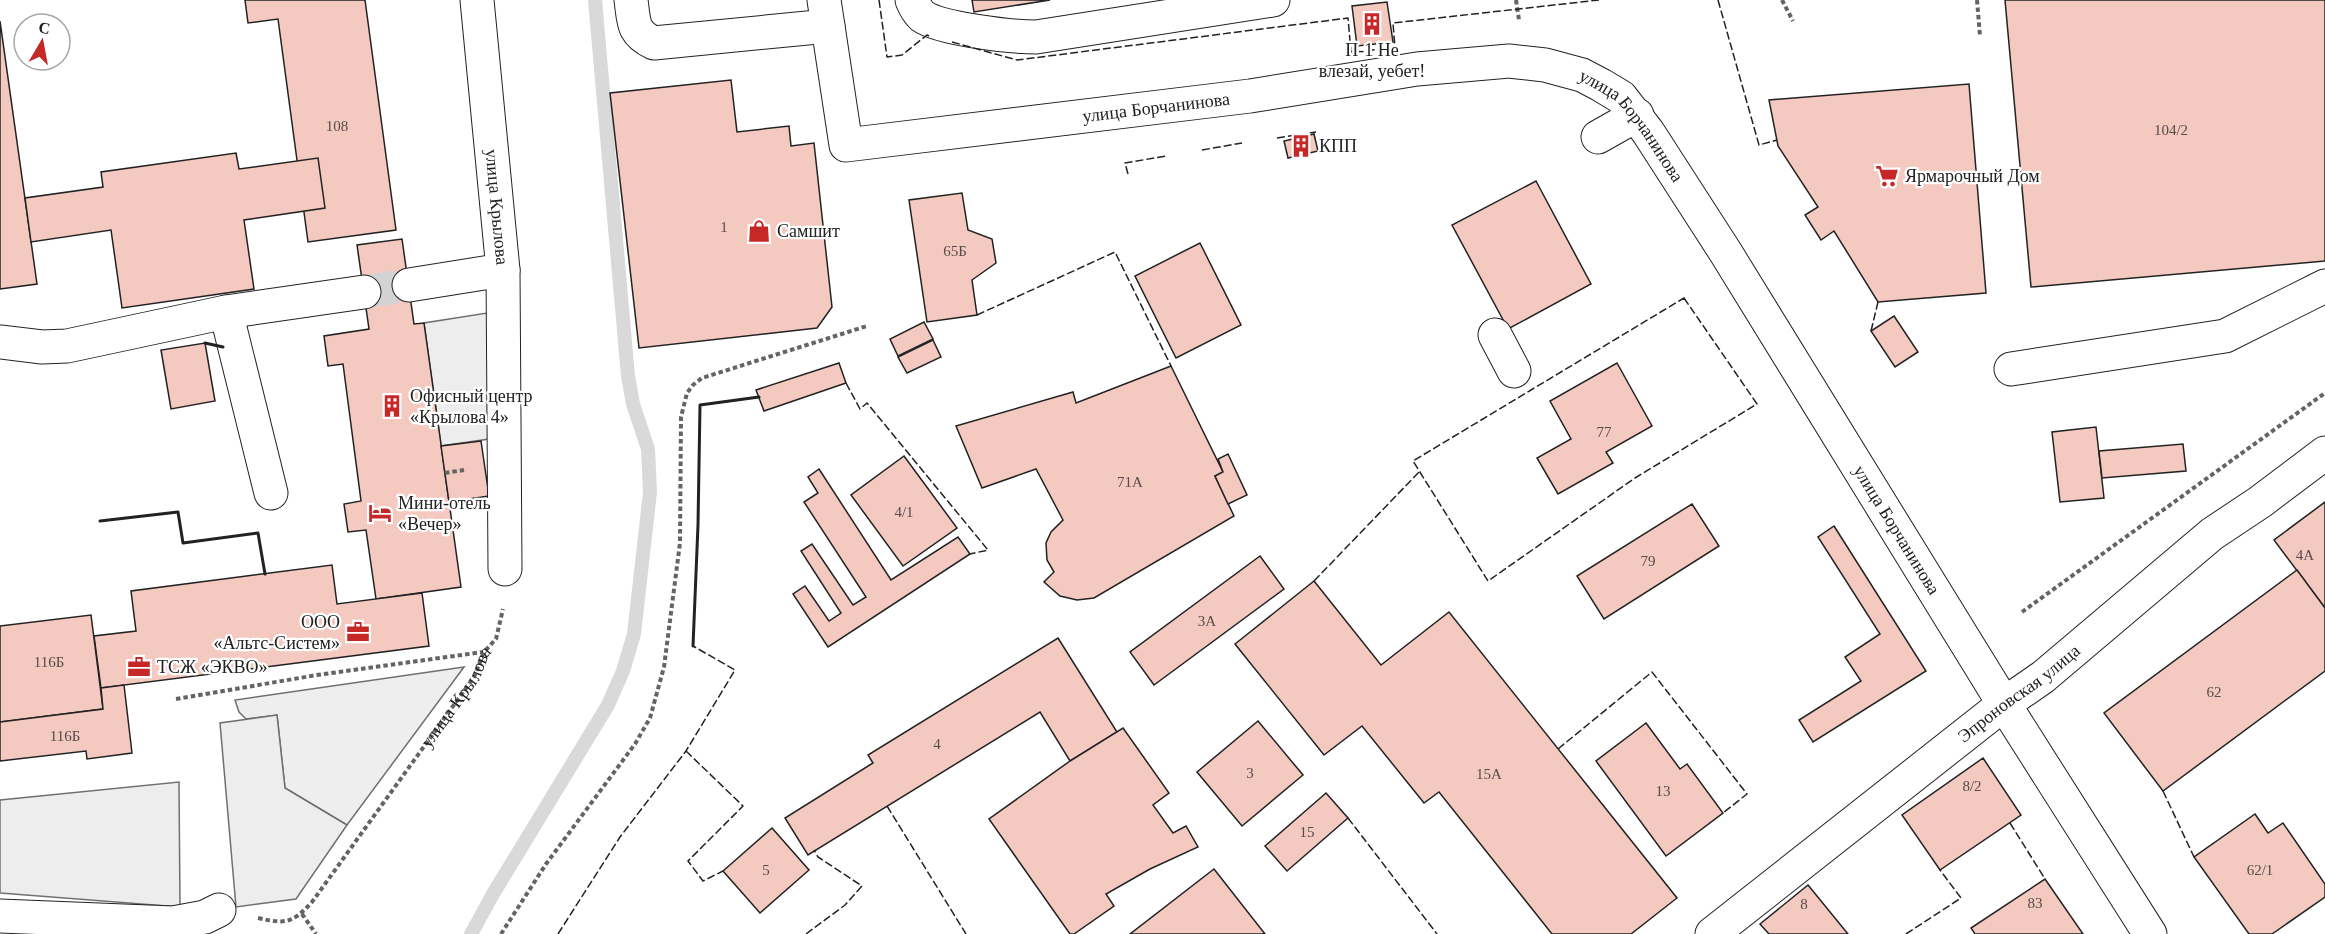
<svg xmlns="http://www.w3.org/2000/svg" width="2325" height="934" font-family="Georgia,serif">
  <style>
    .green { fill: #eee; stroke: #6f6f6f; stroke-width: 1.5 }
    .parking { fill: #ededed; stroke: #6f6f6f; stroke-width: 1.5 }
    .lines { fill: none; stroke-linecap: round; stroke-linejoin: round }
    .stream { stroke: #d9d9d9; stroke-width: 14 }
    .building { fill: #f3c9c0; stroke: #222; stroke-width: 1.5 }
    .minor-tunnel { stroke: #d3d3d3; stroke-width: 33; stroke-dasharray: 33 16; stroke-linecap: butt }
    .minor-casing { stroke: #222; stroke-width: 35 }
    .path { stroke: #646464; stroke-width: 4; stroke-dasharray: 4.5 3; stroke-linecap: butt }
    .minor { stroke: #fff; stroke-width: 33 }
    .fence { stroke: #222; stroke-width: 1.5; stroke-dasharray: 8 3; stroke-linecap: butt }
    .wall { stroke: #222; stroke-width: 3 }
    .labels { text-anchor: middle; stroke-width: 4.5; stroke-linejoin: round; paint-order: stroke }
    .number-label { font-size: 15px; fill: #564c4a }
    .poi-label { font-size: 18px; fill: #222; stroke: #fff; text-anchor: start }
    .street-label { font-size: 18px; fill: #222; stroke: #fff }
  </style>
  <rect width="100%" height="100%" fill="#fff"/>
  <path class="green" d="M464,667L347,825L285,788L277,715L246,719L239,712L235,700Z"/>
  <g class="parking">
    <path d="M487,313L496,438L441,446L424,323Z"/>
    <path d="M277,715L285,788L347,825L296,899L236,907L220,723Z"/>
    <path d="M179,782L180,907L0,893V800Z"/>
  </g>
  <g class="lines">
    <path class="stream" d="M471,934L493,894L608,705L623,671L634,634L650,492L648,449L633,404L628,376L595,0"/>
  </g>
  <g class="building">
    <path d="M245,0H365L396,230L308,242L278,19L248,23Z"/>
    <path d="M972,0H1050L974,12Z"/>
    <path d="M2005,0H2325V261L2031,287Z"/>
    <path d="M1387,2L1393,42L1357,46L1352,6Z"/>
    <path d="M0,21L37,284L0,289Z"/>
    <path d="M731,80L737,132L789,126L791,146L814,143L832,307L817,328L639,348L610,93Z"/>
    <path d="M1969,84L1986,293L1878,302L1834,231L1821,240L1805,215L1818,207L1778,146L1769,100Z"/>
    <path d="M1314,134L1318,151L1288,158L1284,141Z"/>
    <path d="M236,153L239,169L318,158L325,208L244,220L254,289L122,308L111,230L31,242L25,198L103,187L101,172Z"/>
    <path d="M1536,181L1591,284L1508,329L1452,225Z"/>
    <path d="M962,193L968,230L992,239L996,263L972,280L977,315L927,322L909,200Z"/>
    <path d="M402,239L414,324L424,323L461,587L376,599L366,530L348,532L344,504L361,501L343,364L328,366L324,336L369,329L357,245Z"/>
    <path d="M1200,243L1241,325L1176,358L1135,276Z"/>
    <path d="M1894,316L1918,352L1895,367L1871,331Z"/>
    <path d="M924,322L933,339L898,356L890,339Z"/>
    <path d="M933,340L941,357L907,373L898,357Z"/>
    <path d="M205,343L215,401L171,409L161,350Z"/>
    <path d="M839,363L846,383L764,411L756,390Z"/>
    <path d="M1617,363L1652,426L1606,452L1613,463L1558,494L1537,458L1571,439L1550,401Z"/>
    <path d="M1171,366L1223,472L1215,476L1234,516L1094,598L1077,600L1060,596L1044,582L1054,572L1047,560L1046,543L1051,532L1063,520L1036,469L982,488L956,426L1073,392L1076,403Z"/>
    <path d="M2096,427L2104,498L2060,502L2052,432Z"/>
    <path d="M481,441L489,496L449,502L441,446Z"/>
    <path d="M2183,444L2186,471L2102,478L2099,451Z"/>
    <path d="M1228,454L1247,495L1228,504L1215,476L1223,472L1218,459Z"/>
    <path d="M904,456L957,528L903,566L851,495Z"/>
    <path d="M819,469L891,580L958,537L970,554L828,647L793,594L805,586L829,621L841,613L801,551L812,544L853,605L866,597L804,502L818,493L808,477Z"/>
    <path d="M2325,502V608L2274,540Z"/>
    <path d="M1692,504L1719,546L1604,619L1577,576Z"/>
    <path d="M1834,526L1926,671L1813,742L1799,720L1861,681L1845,657L1880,634L1818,537Z"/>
    <path d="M1260,556L1284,589L1154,685L1130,652Z"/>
    <path d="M332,565L337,604L422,593L429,646L101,688L94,636L136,631L131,591Z"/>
    <path d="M2297,570L2325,608V671L2163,791L2104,713Z"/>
    <path d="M1314,581L1381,665L1449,612L1677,898L1631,934H1552L1439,792L1424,803L1362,726L1324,755L1235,644Z"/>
    <path d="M91,615L103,709L0,722V626Z"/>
    <path d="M1058,638L1117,732L1070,761L1040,712L808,855L785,818L873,763L868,755Z"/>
    <path d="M124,685L132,753L87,759L86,751L0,761V722L103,709L101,688Z"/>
    <path d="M1258,721L1303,775L1242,826L1197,772Z"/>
    <path d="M1646,723L1680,769L1687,764L1723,813L1666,856L1596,761Z"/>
    <path d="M1123,728L1169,793L1153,805L1173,833L1186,826L1198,847L1150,869L1106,894L1114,906L1074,934H1070L989,819L1070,761Z"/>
    <path d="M1983,758L2021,815L1940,870L1902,815Z"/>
    <path d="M1326,793L1348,818L1287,871L1265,846Z"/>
    <path d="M2255,814L2268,833L2283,823L2325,884V897L2272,934H2249L2194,857Z"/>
    <path d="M772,828L809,870L760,913L723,871Z"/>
    <path d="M1214,869L1265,934H1130Z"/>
    <path d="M2045,879L2083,934H1975L1971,928Z"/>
    <path d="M1808,885L1848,934H1769L1760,924Z"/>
  </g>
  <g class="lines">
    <path class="minor-tunnel" d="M364,292L409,285"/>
    <g class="minor-casing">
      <g id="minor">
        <path id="s2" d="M477,0L503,270L505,569"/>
        <path d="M631,0C634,22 632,33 654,43L828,26"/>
        <path id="s3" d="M824,0L846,145L1250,96L1417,69L1509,61L1545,65L1582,75L1601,85L1621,97L1648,132L1726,253L2004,704L2150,934"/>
        <path d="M912,0C914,5 918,12 922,16C940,29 1012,37 1036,37L1273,0"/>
        <path d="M1598,137L1637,115"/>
        <path d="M409,285L503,270"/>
        <path d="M226,312L271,493"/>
        <path d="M1495,335L1514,371"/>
        <path d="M0,342L42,347L67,346L226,312L364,292"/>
        <path d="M2011,369L2225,336L2325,286"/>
        <path d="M0,916L173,923L205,917L219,910"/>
        <path id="s4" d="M1712,934L2004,704L2043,677L2212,534L2260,502L2325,453"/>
      </g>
    </g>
    <g class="path">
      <path d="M1516,0L1519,20"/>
      <path d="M1782,0L1793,21"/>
      <path d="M1977,0L1980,36"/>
      <path d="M445,473L464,470"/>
      <path d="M2022,612L2325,393"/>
      <path d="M176,699L317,675L483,652"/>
      <path d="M302,914L316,934"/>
      <path id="s1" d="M258,918C285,924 292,924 312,902L474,677L484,652L496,639L503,609"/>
      <path d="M501,934L546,864L635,744L650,718L664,667L680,543L681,417L687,393L693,385L702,378L867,326"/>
    </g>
    <use href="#minor" class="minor"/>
    <g class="fence">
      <path d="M879,0L887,57L902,55L927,35L929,36"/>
      <path d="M1718,0L1759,145L1777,140"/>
      <path d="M952,42L1017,60L1348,18L1351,52L1395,48L1393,23L1599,0"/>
      <path d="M1277,138L1316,132"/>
      <path d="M1202,150L1242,143"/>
      <path d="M1128,174L1125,163L1166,156"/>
      <path d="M1684,298L1757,404L1635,478L1488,581L1413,461Z"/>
      <path d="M977,315L1115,252L1171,366"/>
      <path d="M1871,331L1878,302"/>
      <path d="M846,383L860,409L867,403L988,550L970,554"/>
      <path d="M1314,581L1420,471"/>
      <path d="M1558,749L1652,672L1747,794L1723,813"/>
      <path d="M686,751L743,806L688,861L703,881L723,871"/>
      <path d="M2163,791L2194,857"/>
      <path d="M887,806L966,934"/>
      <path d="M1348,818L1437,934"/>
      <path d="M2010,823L2045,879"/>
      <path d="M558,934L620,837L686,751L735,670L693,646"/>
      <path d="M806,934L845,905L862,886L818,857L814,850"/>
      <path d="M1906,934L1961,898L1940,870"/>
    </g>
    <g class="wall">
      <path d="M205,343L223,347"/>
      <path d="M100,521L178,512L183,543L258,533L265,574"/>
      <path d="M693,646L698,525L700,405L759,397"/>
    </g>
  </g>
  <defs>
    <g id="building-bare" transform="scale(1.8)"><path d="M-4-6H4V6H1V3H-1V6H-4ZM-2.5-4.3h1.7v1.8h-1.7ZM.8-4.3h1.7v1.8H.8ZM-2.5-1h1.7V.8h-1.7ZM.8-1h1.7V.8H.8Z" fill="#c62828" stroke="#fff" stroke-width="2.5" paint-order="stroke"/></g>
    <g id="supermarket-bare" transform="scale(1.8)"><path d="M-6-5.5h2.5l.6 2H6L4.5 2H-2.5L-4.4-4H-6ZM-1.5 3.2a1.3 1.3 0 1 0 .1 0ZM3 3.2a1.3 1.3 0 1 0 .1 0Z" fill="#c62828" stroke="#fff" stroke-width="2.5" paint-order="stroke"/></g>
    <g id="shop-bare" transform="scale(1.8)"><path d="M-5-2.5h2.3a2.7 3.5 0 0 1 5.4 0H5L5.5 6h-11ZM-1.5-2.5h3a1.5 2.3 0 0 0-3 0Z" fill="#c62828" stroke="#fff" stroke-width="2.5" paint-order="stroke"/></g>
    <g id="hotel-bare" transform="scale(1.8)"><path d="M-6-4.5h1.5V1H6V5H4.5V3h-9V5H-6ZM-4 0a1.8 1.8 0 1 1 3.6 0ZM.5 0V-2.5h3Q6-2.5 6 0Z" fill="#c62828" stroke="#fff" stroke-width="2.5" paint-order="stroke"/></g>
    <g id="office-bare" transform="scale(1.8)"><path d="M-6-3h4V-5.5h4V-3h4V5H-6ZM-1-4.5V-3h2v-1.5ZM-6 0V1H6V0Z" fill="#c62828" stroke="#fff" stroke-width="2.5" paint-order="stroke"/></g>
  </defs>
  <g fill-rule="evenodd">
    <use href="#building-bare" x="1372" y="24"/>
    <use href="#building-bare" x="1301" y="146"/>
    <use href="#supermarket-bare" x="1887" y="176"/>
    <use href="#shop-bare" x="759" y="231"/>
    <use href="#building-bare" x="392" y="406"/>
    <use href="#hotel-bare" x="380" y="513"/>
    <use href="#office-bare" x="358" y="632"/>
    <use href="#office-bare" x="139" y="667"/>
  </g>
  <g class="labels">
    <g class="number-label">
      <text x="337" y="131">108</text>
      <text x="2171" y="135">104/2</text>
      <text x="724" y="232">1</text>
      <text x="955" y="256">65Б</text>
      <text x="1604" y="437">77</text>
      <text x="1130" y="487">71А</text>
      <text x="904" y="517">4/1</text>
      <text x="2305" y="560">4А</text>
      <text x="1648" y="566">79</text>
      <text x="1207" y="626">3А</text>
      <text x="49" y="667">116Б</text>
      <text x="2214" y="697">62</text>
      <text x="65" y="741">116Б</text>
      <text x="937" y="749">4</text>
      <text x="1250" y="778">3</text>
      <text x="1489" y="779">15А</text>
      <text x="1972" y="791">8/2</text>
      <text x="1663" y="796">13</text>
      <text x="1307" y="837">15</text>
      <text x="766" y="875">5</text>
      <text x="2260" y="875">62/1</text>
      <text x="2035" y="908">83</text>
      <text x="1804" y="909">8</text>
    </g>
    <g class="poi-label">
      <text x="1372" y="56" text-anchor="middle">П-1 Не<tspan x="1372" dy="21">влезай, уебет!</tspan></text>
      <text x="1319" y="152">КПП</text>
      <text x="1905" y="182">Ярмарочный Дом</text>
      <text x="777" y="237">Самшит</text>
      <text x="410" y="402">Офисный центр<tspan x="410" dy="21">«Крылова 4»</tspan></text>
      <text x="398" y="509">Мини-отель<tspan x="398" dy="21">«Вечер»</tspan></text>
      <text x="340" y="628" text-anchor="end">ООО<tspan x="340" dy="21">«Альтс-Систем»</tspan></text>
      <text x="157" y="673">ТСЖ «ЭКВО»</text>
    </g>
    <g class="street-label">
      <text dy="6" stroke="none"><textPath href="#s3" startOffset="459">улица Борчанинова</textPath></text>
      <text dy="6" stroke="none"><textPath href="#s3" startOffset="962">улица Борчанинова</textPath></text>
      <text dy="6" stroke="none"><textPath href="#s2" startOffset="208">улица Крылова</textPath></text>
      <text dy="6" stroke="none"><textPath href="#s3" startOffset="1448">улица Борчанинова</textPath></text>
      <text dy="6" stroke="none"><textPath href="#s4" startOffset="390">Эпроновская улица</textPath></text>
      <text dy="6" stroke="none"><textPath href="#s1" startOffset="312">улица Крылова</textPath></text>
    </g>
  </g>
  <g transform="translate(42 42) rotate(10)"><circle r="28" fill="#ffffff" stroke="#a7a7a7" stroke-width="1.5"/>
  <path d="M0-4.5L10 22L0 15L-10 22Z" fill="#c62828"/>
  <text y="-9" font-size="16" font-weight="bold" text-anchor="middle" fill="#222222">С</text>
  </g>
</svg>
